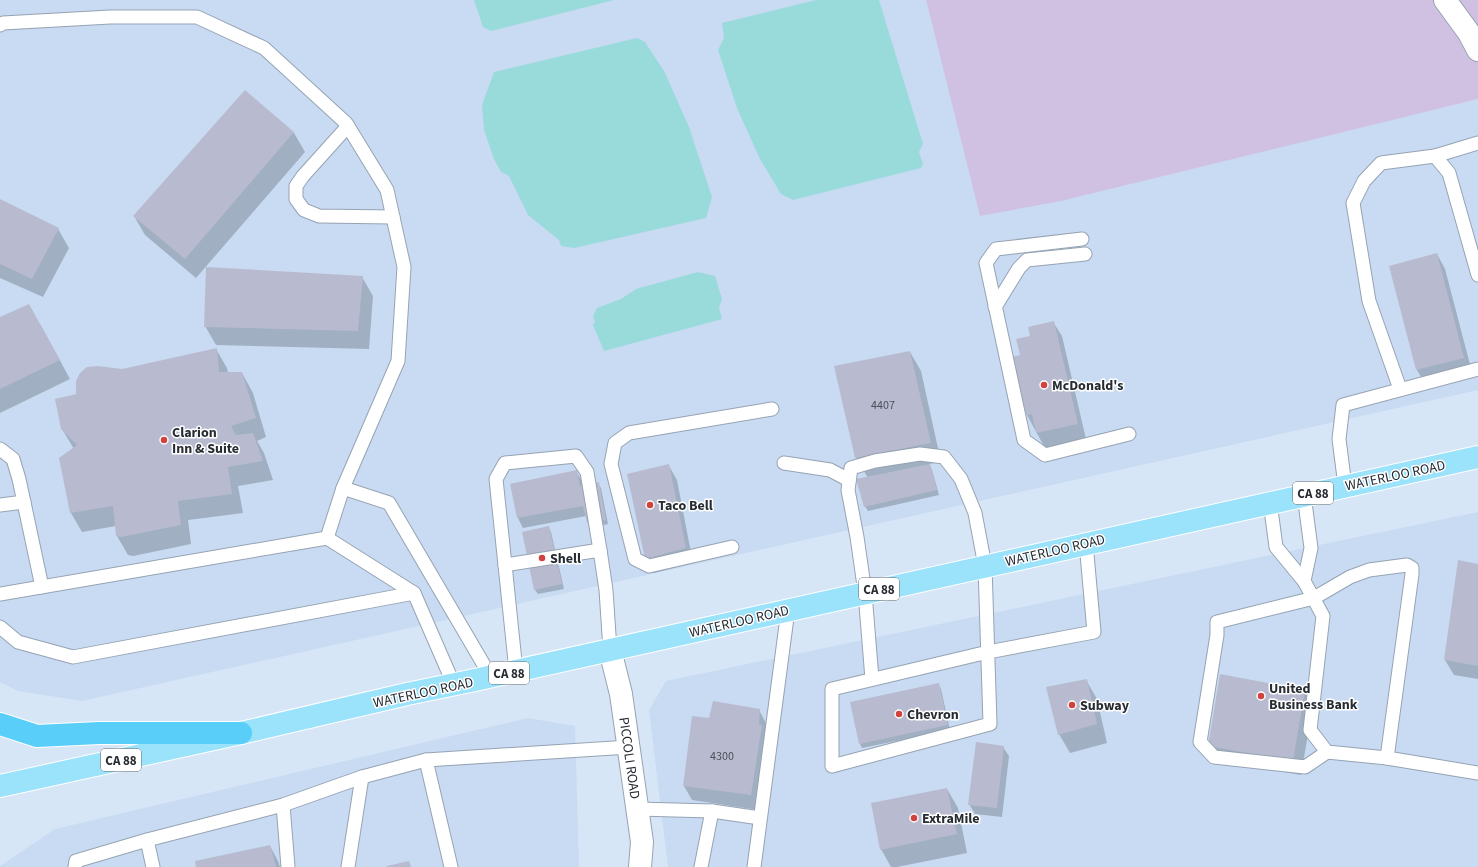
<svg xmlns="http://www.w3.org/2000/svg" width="1478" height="867" font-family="'Source Sans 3',sans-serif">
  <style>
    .built { fill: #c8dbf2 }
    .green { fill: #d0c1e3 }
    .water { fill: #99dadb }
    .shadow { fill: #0003 }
    .building { fill: #b8bbcf }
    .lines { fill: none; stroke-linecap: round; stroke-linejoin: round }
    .lane-casing { stroke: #96a3b3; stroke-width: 15 }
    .street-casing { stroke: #96a3b3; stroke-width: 24 }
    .primary-casing { stroke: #fff; stroke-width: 24 }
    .highway-casing { stroke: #fff; stroke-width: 24 }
    .lane { stroke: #fff; stroke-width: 13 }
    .street { stroke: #fff; stroke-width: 22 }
    .primary { stroke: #9be2fb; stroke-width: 22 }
    .highway { stroke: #58cef8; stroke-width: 22 }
    .poi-dot { fill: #d1423d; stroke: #fff; stroke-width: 1.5 }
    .labels { text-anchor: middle; stroke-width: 3; stroke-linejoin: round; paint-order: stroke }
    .number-label { font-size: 12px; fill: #4b505a }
    .shield { fill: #fff; stroke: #686b70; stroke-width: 1 }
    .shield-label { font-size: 13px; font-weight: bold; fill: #272c33 }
    .poi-label { font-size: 14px; font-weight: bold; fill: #272c33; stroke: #fff; text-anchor: start }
    .street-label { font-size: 14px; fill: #272c33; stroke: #fff }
  </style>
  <rect width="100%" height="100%" fill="#d7e6f7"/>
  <g class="built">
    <path d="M0,0H926L981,216L1478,99V390L82,701L18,691L0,682Z"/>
    <path d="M1478,512V867H668L649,710L666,681Z"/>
    <path d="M528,718L575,726L579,867H0V866L55,829Z"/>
  </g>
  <path class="green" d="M926,0H1478V99L1061,201L980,216Z"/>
  <g class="water">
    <path d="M474,0H614L491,31L483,27Z"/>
    <path d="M816,0H879L923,144L919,152L923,164L921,168L793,200L781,194L760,159L737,108L718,50L724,38L722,23Z"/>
    <path d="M637,38L645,42L664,71L689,127L712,197L706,218L574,248L561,246L559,240L528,215L509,176L501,172L494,159L484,130L482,105L494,72Z"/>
    <path d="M698,272L715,276L722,299L719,307L722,319L604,351L593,325L595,322L593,316L597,308L621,299L636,289Z"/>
  </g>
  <g class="shadow">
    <path d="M245,92L294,133L305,152L196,278L145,235L134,216Z"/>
    <path d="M0,200L58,229L69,248L43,297L0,278Z"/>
    <path d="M1437,254L1445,269L1472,372L1425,384L1417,370Z"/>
    <path d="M362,277L373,296L369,349L216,345L205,326Z"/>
    <path d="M0,319L40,324L70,379L0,413Z"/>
    <path d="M1053,322L1062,336L1086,439L1045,448L1027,415L1014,357L1022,356L1031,336Z"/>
    <path d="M216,349L227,368L228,373H242L253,393L266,437L257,441L264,453L273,480L238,486L243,513L188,520L191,544L133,556L128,555L117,536L116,526L82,532L71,513L74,449L62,429L77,394L122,370Z"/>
    <path d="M910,352L921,371L941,462L929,464L932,470L939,495L868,511L865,506L868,478L856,458Z"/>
    <path d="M669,466L677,480L693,563L654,573L646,558Z"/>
    <path d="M576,471L582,481L583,487L598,484L601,488L608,524L591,528L586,516L523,528L518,518L511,484Z"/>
    <path d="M548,527L551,532L564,589L538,594L535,590Z"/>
    <path d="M1478,565V679L1454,675L1445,660Z"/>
    <path d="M1086,680L1097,699L1107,743L1070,753L1059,734Z"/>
    <path d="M939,685L941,689L950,730L862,748L860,744Z"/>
    <path d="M1304,691L1313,705L1301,775L1217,760L1209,745Z"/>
    <path d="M759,710L767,725L759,810L692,800L684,786Z"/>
    <path d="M1003,747L1009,756L1002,817L975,814L969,804Z"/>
    <path d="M947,789L958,808L967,853L897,867H891L881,849Z"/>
    <path d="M270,846L278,861L280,867H197Z"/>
  </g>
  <g class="building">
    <path d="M245,90L294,132L185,259L133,216Z"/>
    <path d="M0,199L59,228L32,279L0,264Z"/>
    <path d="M1437,253L1464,358L1416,370L1389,266Z"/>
    <path d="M206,267L363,276L358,331L204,327Z"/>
    <path d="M29,304L60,360L0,389V317Z"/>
    <path d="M1054,321L1078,424L1036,433L1032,414L1026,415L1013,357L1020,355L1016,339L1030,336L1028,327Z"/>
    <path d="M217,348L219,372H242L256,418L231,426L236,435L253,433L263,461L228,467L232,494L178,501L181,525L121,537L116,536L113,506L70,513L59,458L77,445L61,429L55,399L76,394V381L80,373L87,367L98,366L122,369Z"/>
    <path d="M910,351L931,443L855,458L834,366Z"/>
    <path d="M669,464L686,548L645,559L627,474Z"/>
    <path d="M930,464L937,490L864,507L856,479Z"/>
    <path d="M577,470L580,486L599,482L606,520L587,523L583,506L517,518L510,484Z"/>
    <path d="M549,526L562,584L534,590L522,532Z"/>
    <path d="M1458,560L1478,564V666L1444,660Z"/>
    <path d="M1220,674L1305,690L1293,761L1208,746Z"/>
    <path d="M1087,679L1097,724L1058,735L1046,687Z"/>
    <path d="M939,683L948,725L859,744L850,702Z"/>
    <path d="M713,701L760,709L759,725H762L751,795L683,786L692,716L709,718Z"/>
    <path d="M976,742L1004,746L997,808L968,805Z"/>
    <path d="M947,788L957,834L880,850L871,803Z"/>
    <path d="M270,845L276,867H196L195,861Z"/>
    <path d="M409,861L411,867H387V866Z"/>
  </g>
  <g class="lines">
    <g class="lane-casing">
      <g id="lane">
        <path d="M0,25L3,23L110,17H197L264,48L346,123L387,190L404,267L398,361L343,488"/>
        <path d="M348,126L303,176L296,186V199L304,210L319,216L393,217"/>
        <path d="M1435,156L1478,143"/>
        <path d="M1082,239L996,249L986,263L1024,440L1045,455L1129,434"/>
        <path d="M995,307L1019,268L1027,260L1085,254"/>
        <path d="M1400,389L1369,301L1353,203L1364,181L1381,163L1435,156L1449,173L1478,275"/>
        <path d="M0,449L13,459L19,479L42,587"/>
        <path d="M784,463L830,470L849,480"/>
        <path d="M1345,486L1339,439L1343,405L1478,369"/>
        <path d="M1270,502L1276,547L1304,581L1323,616L1310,730L1327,752L1387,758L1478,773"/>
        <path d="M0,505L24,502"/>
        <path d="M732,547L649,566L635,559L611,464L615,443L629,433L772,409"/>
        <path d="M505,565L496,479L505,463L576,456L587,472L600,550"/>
        <path d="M1304,581L1311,548L1304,495"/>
        <path d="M0,594L327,538"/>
        <path d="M0,627L18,642L73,657L414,593"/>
        <path d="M516,671L505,565L600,550L606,590L610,650"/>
        <path d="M872,679L865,593L857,537L848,490L851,468L875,461L920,454L944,457L961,479L975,513L985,566L990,724L832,766V689L988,652L1094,632L1086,543"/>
        <path d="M454,685L414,593L327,538L343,488L389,503L491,677"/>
        <path d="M1327,752L1305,767L1214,757L1200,742L1217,635V622L1314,598L1350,577L1369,570L1407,565L1412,568V574L1387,758"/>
        <path d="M426,760L451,867"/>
        <path d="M283,805L288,867"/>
        <path d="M637,809L712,811L760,818"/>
        <path d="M147,840L153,867"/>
        <path d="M75,867L76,861L147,840L283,805L362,777L426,760L629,747"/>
        <path d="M348,867L362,777"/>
        <path d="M701,867L712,811"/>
        <path d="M754,867L788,610"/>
      </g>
    </g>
    <g class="street-casing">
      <g id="street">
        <path d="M1445,0L1469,33L1478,50"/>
        <path d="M610,650L621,694L642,842L640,867"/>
      </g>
    </g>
    <g class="primary-casing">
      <path id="primary" d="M0,786L241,733L407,694L475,680L1478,457"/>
    </g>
    <g class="highway-casing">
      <path id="highway" d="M0,724L37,736L99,733H241"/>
    </g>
    <use href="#lane" class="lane"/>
    <use href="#street" class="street"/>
    <use href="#primary" class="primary"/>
    <use href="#highway" class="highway"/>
  </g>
  <g class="poi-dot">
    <circle cx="1044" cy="385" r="4"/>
    <circle cx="164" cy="440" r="4"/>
    <circle cx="650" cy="505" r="4"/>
    <circle cx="542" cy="558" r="4"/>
    <circle cx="1261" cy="696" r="4"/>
    <circle cx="1072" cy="705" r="4"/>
    <circle cx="899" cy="714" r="4"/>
    <circle cx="914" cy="818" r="4"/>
  </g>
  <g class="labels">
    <g class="number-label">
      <text x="883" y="409">4407</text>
      <text x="722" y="760">4300</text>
    </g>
    <g class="shield">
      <rect x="1293" y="482" width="40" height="22" rx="3"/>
      <rect x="859" y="578" width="40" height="22" rx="3"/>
      <rect x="489" y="662" width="40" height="22" rx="3"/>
      <rect x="101" y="749" width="40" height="22" rx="3"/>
    </g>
    <g class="shield-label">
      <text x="1313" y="498">CA 88</text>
      <text x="879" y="594">CA 88</text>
      <text x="509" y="678">CA 88</text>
      <text x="121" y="765">CA 88</text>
    </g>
    <g class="poi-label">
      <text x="1052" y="390">McDonald's</text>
      <text x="172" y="437">Clarion<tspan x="172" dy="16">Inn &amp; Suite</tspan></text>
      <text x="658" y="510">Taco Bell</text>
      <text x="550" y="563">Shell</text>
      <text x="1269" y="693">United<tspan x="1269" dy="16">Business Bank</tspan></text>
      <text x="1080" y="710">Subway</text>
      <text x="907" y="719">Chevron</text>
      <text x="922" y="823">ExtraMile</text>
    </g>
    <g class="street-label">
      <text transform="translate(1395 475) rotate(-12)" y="5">WATERLOO ROAD</text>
      <text transform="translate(1055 550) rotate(-13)" y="5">WATERLOO ROAD</text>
      <text transform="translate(739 621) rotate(-13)" y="5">WATERLOO ROAD</text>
      <text transform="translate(423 692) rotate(-12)" y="5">WATERLOO ROAD</text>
      <text transform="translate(630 758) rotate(82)" y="5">PICCOLI ROAD</text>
    </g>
  </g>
</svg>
